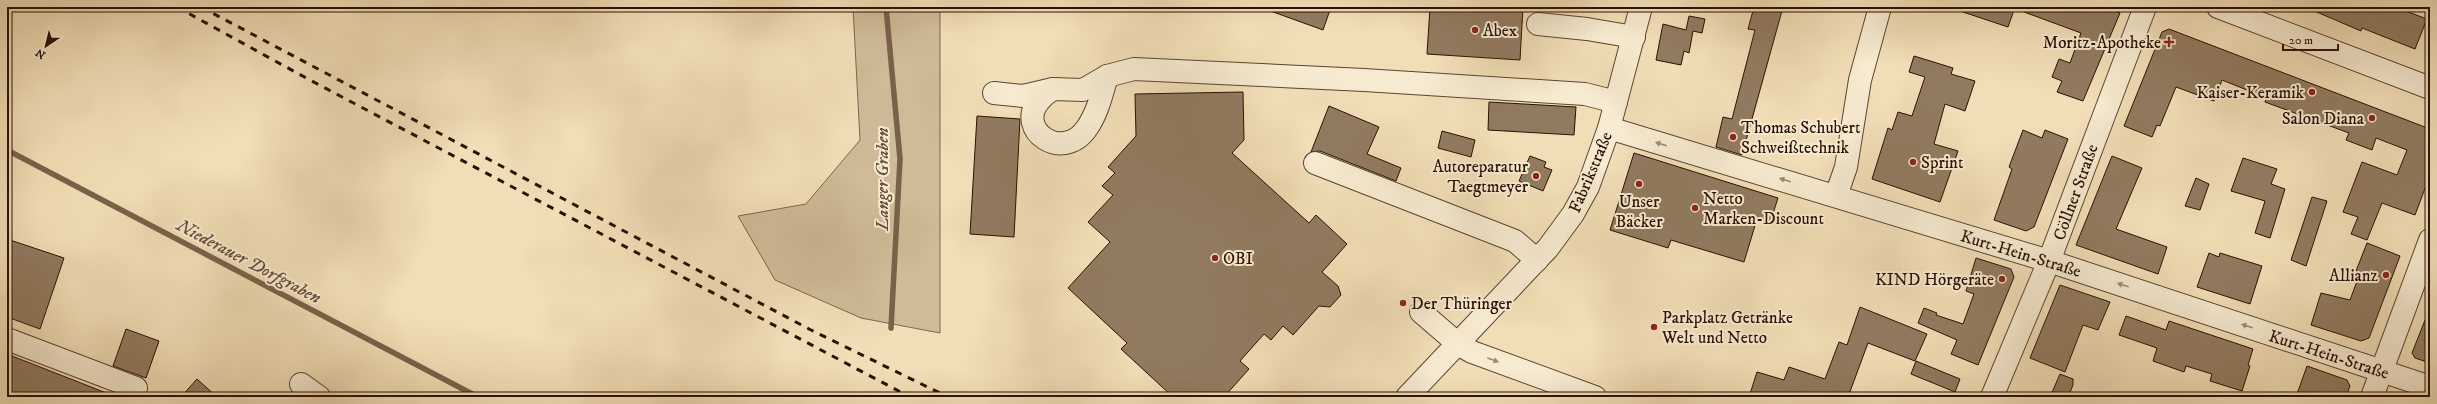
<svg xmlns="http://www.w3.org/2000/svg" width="2437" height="404" font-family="'IM FELL DW Pica',serif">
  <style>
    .green { fill: #cfbb98; stroke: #7c664e }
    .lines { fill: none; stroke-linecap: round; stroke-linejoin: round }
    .stream { stroke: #79624a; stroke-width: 5.5 }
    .building { fill: #917b60; stroke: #2a1003 }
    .minor-casing { stroke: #5c4430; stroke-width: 24 }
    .minor { stroke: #f6ead0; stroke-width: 22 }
    .rail { stroke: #2a1003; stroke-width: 3; stroke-dasharray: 7 7; stroke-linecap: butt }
    .oneway { fill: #9a8874 }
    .poi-dot { fill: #8f2418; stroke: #f6ead0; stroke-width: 1.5 }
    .labels { text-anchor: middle; stroke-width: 4; stroke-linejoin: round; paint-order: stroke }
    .poi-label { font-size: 17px; fill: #2a1003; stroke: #f6ead0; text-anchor: start }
    .street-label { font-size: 17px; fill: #2a1003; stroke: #f6ead0 }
    .water-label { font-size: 18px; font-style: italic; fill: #654d38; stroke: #f6ead0 }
  </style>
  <rect width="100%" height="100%" fill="#f1deb6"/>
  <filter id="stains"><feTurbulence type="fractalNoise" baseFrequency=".005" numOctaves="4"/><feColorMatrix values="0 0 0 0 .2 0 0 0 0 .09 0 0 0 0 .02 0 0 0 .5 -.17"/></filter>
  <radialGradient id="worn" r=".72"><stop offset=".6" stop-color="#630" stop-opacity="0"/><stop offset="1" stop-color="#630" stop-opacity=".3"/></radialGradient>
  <path class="green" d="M853,7H940V333L861,318L775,280L738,216L806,204L860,140Z"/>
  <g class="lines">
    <g class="stream">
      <path d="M886,7L900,159L891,328"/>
      <path d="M7,150L478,397"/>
    </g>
  </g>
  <g class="building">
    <path d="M1265,7H1331L1323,30L1265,9Z"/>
    <path d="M1430,7H1523L1520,60L1427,54Z"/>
    <path d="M1754,7H1783L1742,155L1716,147L1723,117L1732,119L1755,30L1748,29Z"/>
    <path d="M1958,7H2015L2008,27L1957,10Z"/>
    <path d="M2017,7H2101L2120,13L2083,101L2057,92L2062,81L2052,77L2059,59L2070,63L2081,33L2016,9Z"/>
    <path d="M2305,7H2395L2427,19L2415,49L2362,28L2361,31Z"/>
    <path d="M1689,16L1705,19L1702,33L1693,31L1689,53L1684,51L1681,65L1656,60L1663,24L1686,30Z"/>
    <path d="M2169,29L2430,129V175L2415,215L2382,203L2367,240L2351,234L2358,217L2343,212L2362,162L2397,175L2407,150L2376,138L2372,150L2346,140L2349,133L2265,102L2266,99L2252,94V92L2222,80L2214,101L2176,87L2160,126L2157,125L2152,137L2124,126L2162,32Z"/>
    <path d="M1914,56L1953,68L1951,74L1975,81L1965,111L1945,104L1934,144L1958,151L1940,202L1872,179L1888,128L1892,130L1898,112L1912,116L1925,77L1909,72Z"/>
    <path d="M1243,92L1244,140L1232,153L1309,223L1316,215L1347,244L1322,272L1338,286L1341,295L1330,307L1319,306L1293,335L1283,326L1271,340L1264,334L1240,361L1249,369L1224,397H1173L1121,349L1127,343L1068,288L1110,242L1088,222L1113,195L1102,186L1115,173L1108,167L1136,136L1135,94Z"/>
    <path d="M1489,102L1576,107L1574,135L1488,130Z"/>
    <path d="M1329,106L1379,127L1367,154L1401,168L1396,181L1320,151L1311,152Z"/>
    <path d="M977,116L1020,119L1014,237L970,234Z"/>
    <path d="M2023,130L2042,138L2045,130L2068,139L2034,227L2026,231L1994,220L2012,169L2009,167Z"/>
    <path d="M1442,131L1475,140L1471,157L1438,148Z"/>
    <path d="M1634,153L1778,198L1770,223L1757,219L1744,262L1671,240L1668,248L1610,230Z"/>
    <path d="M1530,156L1546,162L1544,167L1552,170L1543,191L1519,181Z"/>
    <path d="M2112,156L2142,168L2116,229L2167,247L2158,274L2076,245Z"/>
    <path d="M2243,158L2277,169L2271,184L2285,189L2270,238L2255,233L2265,201L2231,191Z"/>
    <path d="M2196,178L2209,184L2200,210L2185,206Z"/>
    <path d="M2312,197L2327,201L2306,266L2291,260Z"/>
    <path d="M7,239L64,258L40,329L7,317Z"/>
    <path d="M2367,243L2400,256L2369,338L2361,341L2311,325L2321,293L2350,300L2360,273L2356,271Z"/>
    <path d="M2209,253L2219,257L2220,253L2262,266L2250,304L2197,287Z"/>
    <path d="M1976,258L2011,269L2014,277L1978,365L1951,354L1957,340L1918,323L1924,308L1937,313L1936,315L1963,324L1974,294L1966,291Z"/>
    <path d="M2060,285L2110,302L2098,330L2083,325L2065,372L2030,358Z"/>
    <path d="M1860,307L1927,334L1915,361L1868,343L1848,397H1749L1757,372L1784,380L1789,367L1825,379L1839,342L1847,345Z"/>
    <path d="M2429,310H2430V363L2415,358L2412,353Z"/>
    <path d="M2126,316L2166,330L2169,321L2253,349L2248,365L2250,366L2242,391L2210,381L2212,374L2186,366L2184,372L2153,361L2157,348L2119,335Z"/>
    <path d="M126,329L159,341L146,378L113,366Z"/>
    <path d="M7,354L114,396V397H7Z"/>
    <path d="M1916,361L1960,379L1955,392L1911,374Z"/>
    <path d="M2307,366L2347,380L2350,386L2346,397H2296Z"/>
    <path d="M2060,374L2073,379V385L2068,397H2050Z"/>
    <path d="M197,379L217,397H181Z"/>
  </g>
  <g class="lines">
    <g class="minor-casing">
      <g id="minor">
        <path d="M2218,7L2430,88"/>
        <path d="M1538,24L1587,29L1634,37"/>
        <path d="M1053,89C1048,92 1043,96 1039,101C1015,129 1062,164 1087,128C1098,112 1102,93 1107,76"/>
        <path d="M994,93L1023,96L1053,89L1083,90L1107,76L1134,69L1364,80L1585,94L1616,102"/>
        <path d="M1609,128L2049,261L2430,387"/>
        <path d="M1315,163L1515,241L1537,260"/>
        <path d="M1836,196L1846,167L1860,80L1880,7"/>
        <path d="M1421,312L1458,344L1472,352L1595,397"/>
        <path d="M7,339L136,388"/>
        <path d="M301,384L319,397"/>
        <path d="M1407,397L1548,248L1573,214L1588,187L1609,128L1641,7"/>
        <path d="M1992,397L2049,261L2145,7"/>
        <path d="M2372,397L2430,240"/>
      </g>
    </g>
    <use href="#minor" class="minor"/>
    <g class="rail">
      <path d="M177,7L308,79L910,397"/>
      <path d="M201,7L811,330L948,397"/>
    </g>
  </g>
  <defs><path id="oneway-solid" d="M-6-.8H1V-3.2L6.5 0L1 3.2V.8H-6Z"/></defs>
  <g class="oneway">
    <use href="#oneway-solid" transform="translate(1661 144) rotate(-163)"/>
    <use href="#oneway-solid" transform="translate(1785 180) rotate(-163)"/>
    <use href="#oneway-solid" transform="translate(2123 285) rotate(-162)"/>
    <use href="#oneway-solid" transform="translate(2247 326) rotate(-162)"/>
    <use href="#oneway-solid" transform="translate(1493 360) rotate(20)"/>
  </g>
  <g class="poi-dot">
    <circle cx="1475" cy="30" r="4"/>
    <path d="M2167 36h4v4h4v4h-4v4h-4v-4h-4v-4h4z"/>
    <circle cx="2312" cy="92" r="4"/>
    <circle cx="2372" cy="118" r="4"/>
    <circle cx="1733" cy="137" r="4"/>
    <circle cx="1913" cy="162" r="4"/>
    <circle cx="1536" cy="176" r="4"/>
    <circle cx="1639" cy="184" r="4"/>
    <circle cx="1695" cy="208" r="4"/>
    <circle cx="1215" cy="258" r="4"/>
    <circle cx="2386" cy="275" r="4"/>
    <circle cx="2002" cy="279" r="4"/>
    <circle cx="1403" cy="303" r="4"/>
    <circle cx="1654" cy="327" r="4"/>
  </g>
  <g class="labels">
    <g class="poi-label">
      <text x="1483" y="36">Abex</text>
      <text x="2161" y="48" text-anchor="end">Moritz-Apotheke</text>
      <text x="2304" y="98" text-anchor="end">Kaiser-Keramik</text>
      <text x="2364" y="124" text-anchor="end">Salon Diana</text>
      <text x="1741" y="133">Thomas Schubert<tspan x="1741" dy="20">Schweißtechnik</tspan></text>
      <text x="1921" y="168">Sprint</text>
      <text x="1528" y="172" text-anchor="end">Autoreparatur<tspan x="1528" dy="20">Taegtmeyer</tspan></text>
      <text x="1703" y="204">Netto<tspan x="1703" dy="20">Marken-Discount</tspan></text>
      <text x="1639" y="207" text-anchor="middle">Unser<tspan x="1639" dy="20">Bäcker</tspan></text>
      <text x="1223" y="264">OBI</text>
      <text x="2378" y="281" text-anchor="end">Allianz</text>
      <text x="1994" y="285" text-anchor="end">KIND Hörgeräte</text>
      <text x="1411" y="309">Der Thüringer</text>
      <text x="1662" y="323">Parkplatz Getränke<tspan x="1662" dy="20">Welt und Netto</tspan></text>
    </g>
    <g class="street-label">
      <text transform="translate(1590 172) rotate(-67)" y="6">Fabrikstraße</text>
      <text transform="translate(2075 192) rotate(-70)" y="6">Cöllner Straße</text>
      <text transform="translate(2021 253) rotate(17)" y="6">Kurt-Hein-Straße</text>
      <text transform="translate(2329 354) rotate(18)" y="6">Kurt-Hein-Straße</text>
    </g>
    <g class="water-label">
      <text transform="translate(882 179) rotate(-90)" y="6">Langer Graben</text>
      <text transform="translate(249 261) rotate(28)" y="6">Niederauer Dorfgraben</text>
    </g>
  </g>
  <rect width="2437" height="404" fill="none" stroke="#f1deb6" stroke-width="24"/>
  <rect x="8" y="8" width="2421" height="388" fill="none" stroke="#2a1003" stroke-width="2"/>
  <rect x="12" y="12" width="2413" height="380" fill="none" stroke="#2a1003"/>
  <g transform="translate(46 46) rotate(215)" stroke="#f6ead0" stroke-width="3" paint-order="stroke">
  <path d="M0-3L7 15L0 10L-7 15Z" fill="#2a1003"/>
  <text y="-6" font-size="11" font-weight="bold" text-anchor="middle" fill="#2a1003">N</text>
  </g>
  <path d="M2283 44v6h55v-6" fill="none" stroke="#2a1003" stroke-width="2"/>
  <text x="2289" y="44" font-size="12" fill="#2a1003" stroke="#f6ead0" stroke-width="3" paint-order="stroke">20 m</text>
  <rect width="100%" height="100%" filter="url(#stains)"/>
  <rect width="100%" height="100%" fill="url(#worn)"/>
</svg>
